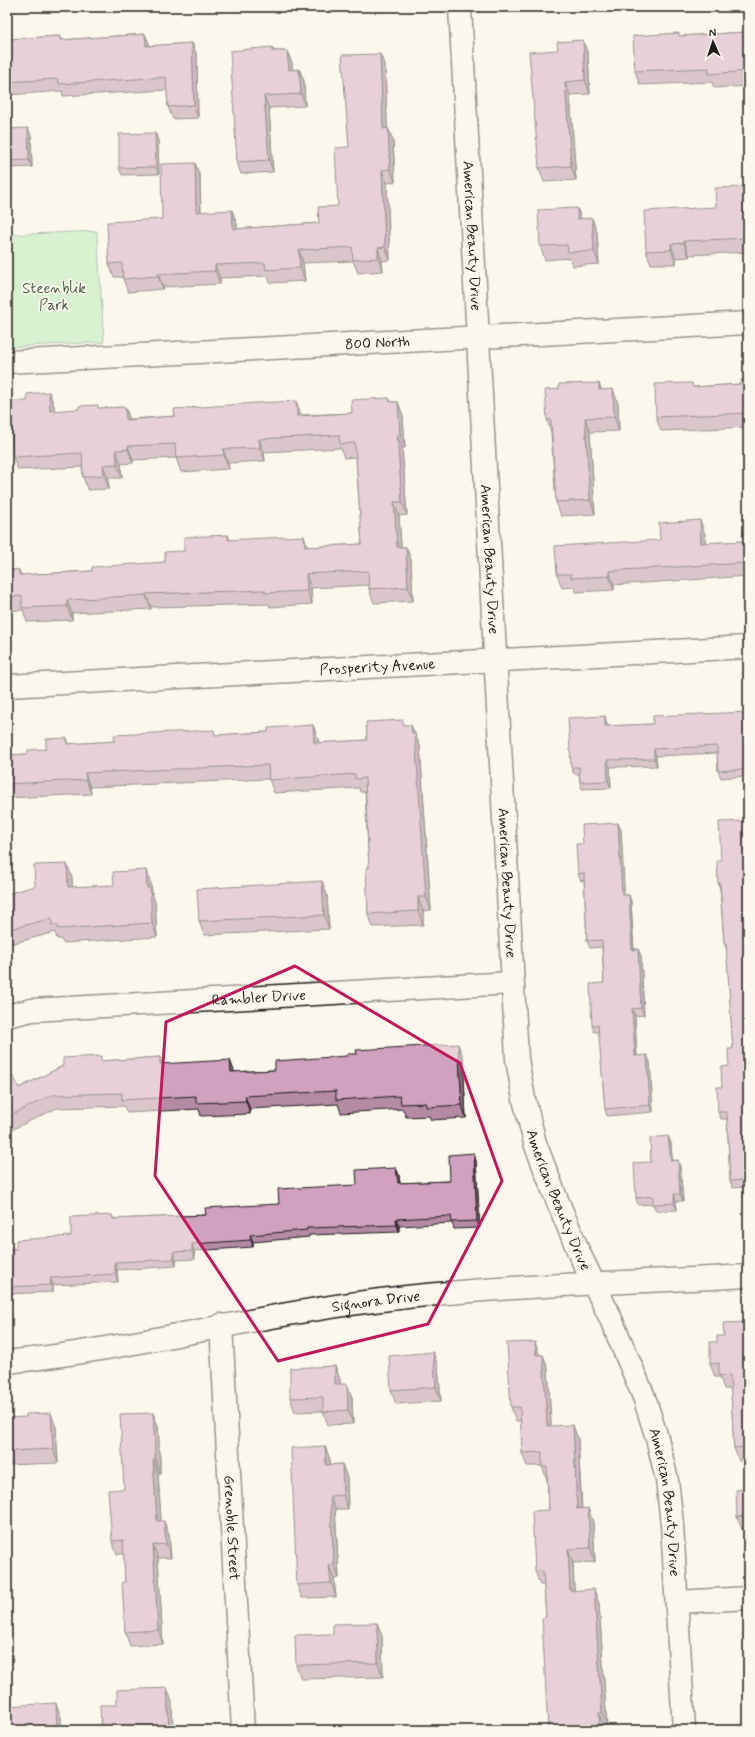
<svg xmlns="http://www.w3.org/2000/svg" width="755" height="1737" font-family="Mynerve,sans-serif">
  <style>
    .green { fill: #aeeab0; stroke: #658366 }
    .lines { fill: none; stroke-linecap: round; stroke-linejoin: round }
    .minor-casing { stroke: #1c1c1c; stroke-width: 25 }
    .minor { stroke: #fbf7ec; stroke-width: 22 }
    .wall { fill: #b48aa5; stroke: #1c1c1c }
    .shaded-wall { fill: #927186; stroke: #1c1c1c }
    .building { fill: #d1a1c0; stroke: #1c1c1c }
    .marked { fill: none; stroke: #c2185b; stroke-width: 3; stroke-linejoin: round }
    .labels { text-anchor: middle; stroke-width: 3.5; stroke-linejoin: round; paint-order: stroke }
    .street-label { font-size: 15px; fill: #1c1c1c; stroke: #fbf7ec }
    .park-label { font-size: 15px; fill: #485a48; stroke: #fbf7ec }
  </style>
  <rect width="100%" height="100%" fill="#fbf7ec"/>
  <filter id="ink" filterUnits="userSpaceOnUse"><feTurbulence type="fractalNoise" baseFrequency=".025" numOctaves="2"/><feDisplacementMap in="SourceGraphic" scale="8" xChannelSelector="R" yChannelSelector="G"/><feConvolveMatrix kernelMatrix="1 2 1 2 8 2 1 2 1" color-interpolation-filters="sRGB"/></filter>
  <g filter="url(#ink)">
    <path class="green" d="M97,231L104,342L7,347V235Z"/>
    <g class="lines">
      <g class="minor-casing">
        <g id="minor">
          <path id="s1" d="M460,7L517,1059L524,1099L535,1143L555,1195L580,1255L610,1317L644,1397L657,1438L667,1480L672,1524L684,1730"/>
          <path id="s2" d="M7,362L748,323"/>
          <path id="s3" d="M7,686L748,647"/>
          <path id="s4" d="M7,1016L32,1010L87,1007L512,983"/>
          <path id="s5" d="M221,1325L243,1730"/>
          <path id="s6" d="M7,1362C133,1349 255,1315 381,1300C503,1285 626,1283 748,1276"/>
          <path d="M677,1602L748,1598"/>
        </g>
      </g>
      <use href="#minor" class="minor"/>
    </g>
    <g class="wall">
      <path d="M746,32L748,38V86L714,88L712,82L640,85L635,71L680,36Z"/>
      <path d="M145,34L150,46L192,43L197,56L198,118L173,119L168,107L167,90L63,96L62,91L7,95V39L60,36L61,40Z"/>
      <path d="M272,47L274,51H287L292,63V70L299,69L304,81L305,106L269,108L273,172L241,174L237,162Z"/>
      <path d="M558,50L588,54L590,94L570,95L576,180L544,182L539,168Z"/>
      <path d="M380,54L385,67L387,128H388L393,141L395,182L387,183L390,260L382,261L383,271L358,273L353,261L303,263L305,281L270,283L268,276L220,278V284L163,287V289L128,292L123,279V277H114L109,264L162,219L195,163L200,177L201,212L237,224V229L319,223L338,206L349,147Z"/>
      <path d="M7,129L31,135L32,167L7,168Z"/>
      <path d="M155,133L158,140L159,174L122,175L119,168Z"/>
      <path d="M748,187V252L689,255V257L676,258V264H651L646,251Z"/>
      <path d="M577,208L581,218L597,232L599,264L573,266L570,258L545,260L540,246Z"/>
      <path d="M748,379V427L661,431L656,417L694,387L741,384Z"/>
      <path d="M602,389L618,403L619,431L590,432L595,514L561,516L556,502L551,432L547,420Z"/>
      <path d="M49,392L54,406V411L125,407L130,419L175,416L296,401L301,415L352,413L389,398L391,402H398L403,416L405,448H402L407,515L399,516L401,547H406L411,560L413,601L374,603L369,589V585L311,588L312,604L270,607L269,604L151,607V609L72,613V620L27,622L23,610L7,611V570H19L21,575L92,571L165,562L184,551L228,535L230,540L308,547L362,544L356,457L344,458L341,448L264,452L265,461L228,463L229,469L181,472L176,458L133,460V463L121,464L122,478H108L109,489L88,490L83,477L82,467L18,470L13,457L27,401Z"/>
      <path d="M748,532V578V576L628,584L614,585V590L576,592L574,587L562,588L557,574L660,540L705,534V543L744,541Z"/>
      <path d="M748,712V776L721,778L718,771L717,753L656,756L657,766L610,767L611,788L582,789L580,782L579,774H574L571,767L607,724V726L653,724Z"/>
      <path d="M313,725L318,739L319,743L367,740L405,725L414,733L420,746L431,910L423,911V925L373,927L368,914L369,868L365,792H360L359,788L274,793L269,779L90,787L91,794L7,798V755L28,754L46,749L67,738L69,744L268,732Z"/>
      <path d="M748,821V1217H747L745,1210L744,1187L733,1188L730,1181L727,1119H721L718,1112L722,1087L729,1066L733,1049L727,950L724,943L720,889L718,883L721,860Z"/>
      <path d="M618,823L621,830L624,895H629L631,902L634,949H638L641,956L644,1015L635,1016L637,1056L650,1062L653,1112L607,1116L605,1109L599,1032H594L592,1025L604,983L602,947L590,948L587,941L584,880L581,881L578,874L583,844Z"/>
      <path d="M72,877V887L151,884L152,893L155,902L157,937L63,943L61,939H57L55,932L7,945V894Z"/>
      <path d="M322,881L327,895L329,929L204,935L199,921Z"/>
      <path d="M160,1057L162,1064L234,1072L275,1070L463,1057L466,1118L431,1120L429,1116L406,1117L403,1109L341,1113L338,1104L250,1109V1114L201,1116L199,1109L127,1113L124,1106L57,1108L7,1132V1078L19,1088L63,1066L103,1061Z"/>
      <path d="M668,1136L671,1143L672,1161L680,1167L683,1201H676L677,1210L656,1211L653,1204L638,1205L636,1198L651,1162Z"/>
      <path d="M474,1153L476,1161L480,1228L454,1229L452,1223L399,1226V1232L309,1235V1237L253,1242V1247L194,1251L195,1259L176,1260V1266L117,1270L118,1282L53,1285V1292L7,1294V1249H16L71,1236L112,1215L114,1219L206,1215L279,1204L357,1185L396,1168L399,1175L400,1183L450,1181Z"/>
      <path d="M748,1322V1461H739L734,1448L731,1389H724L720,1377H715L710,1364L717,1342L724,1336Z"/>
      <path d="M540,1355H543L548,1369L551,1426L578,1439L582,1509L593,1522L595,1562L573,1563L574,1591L599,1603L607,1727H604L605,1730H548L546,1617L544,1585H540L535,1571L549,1510L547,1480L542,1466H527L522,1453L521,1421H516L511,1407Z"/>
      <path d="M335,1366L340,1380V1384L352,1397L353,1424L328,1425L323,1411L295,1412L290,1398Z"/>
      <path d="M438,1366L441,1401L396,1404L391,1390Z"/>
      <path d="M153,1413L158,1426L160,1462V1474H158L161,1521L169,1535L171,1558H158L163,1644L130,1646L125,1632V1582L124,1554H117L112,1541L124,1489Z"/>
      <path d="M7,1418L56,1427L58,1463L7,1465Z"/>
      <path d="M325,1446L330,1460V1465L342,1464L347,1478L348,1509H335L339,1578L334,1579L336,1597L302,1598L297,1585Z"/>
      <path d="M748,1489V1541L745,1533V1530H742L737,1517Z"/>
      <path d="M377,1623L382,1636L383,1677L301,1679L296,1665L333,1634Z"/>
    </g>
    <g class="shaded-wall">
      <path d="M746,32L748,38V45L746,40Z"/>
      <path d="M145,34L150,46H146Z"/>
      <path d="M583,40L588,54L590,94L585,80Z"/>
      <path d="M192,43L197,56L198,118L194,105Z"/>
      <path d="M287,51L292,63L293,82L289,70Z"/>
      <path d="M380,54L385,67L388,142L383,129Z"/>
      <path d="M299,69L304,81L305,106L301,94Z"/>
      <path d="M565,82L570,95L576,180L571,166Z"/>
      <path d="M264,96L269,108L273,172L269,160Z"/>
      <path d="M28,128L31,135L32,167L29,160Z"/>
      <path d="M388,128L393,141L395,182L390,169Z"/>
      <path d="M155,133L158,140L159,174L156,167Z"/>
      <path d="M195,163L200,177L201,225L196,212Z"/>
      <path d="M382,170L387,183L390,260L385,247Z"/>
      <path d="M577,208L582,221L577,219Z"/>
      <path d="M232,210L237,224V242L233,229Z"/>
      <path d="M592,218L597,232L599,264L594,251Z"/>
      <path d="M684,241L689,255V257L684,243Z"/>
      <path d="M671,244L676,258V264L671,250Z"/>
      <path d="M378,248L382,261L383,271L378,258Z"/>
      <path d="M299,250L303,263L305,281L300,268Z"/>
      <path d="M215,265L220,278V284L215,271Z"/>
      <path d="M158,274L163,287V289L158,276Z"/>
      <path d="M599,383L604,396L599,390Z"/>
      <path d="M613,389L618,403L619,431L614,417Z"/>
      <path d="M49,392L54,406L55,425L50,411Z"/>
      <path d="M296,401L301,414L302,429L297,416Z"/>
      <path d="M398,402L403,416L405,448L400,435Z"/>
      <path d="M125,407L130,420H126Z"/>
      <path d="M585,418L590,432L595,514L590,500Z"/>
      <path d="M397,435L402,448L407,515L402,502Z"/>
      <path d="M259,439L264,452L265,461L260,448Z"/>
      <path d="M128,446L133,460V463L128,449Z"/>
      <path d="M223,449L228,463L229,469L224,455Z"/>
      <path d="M116,450L121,464L122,478L117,464Z"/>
      <path d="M103,465L108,478L109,489L104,475Z"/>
      <path d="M394,502L399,516L402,561L397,547Z"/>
      <path d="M700,520L705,534L706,557L701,543Z"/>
      <path d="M304,536L309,550L305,547Z"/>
      <path d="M406,547L411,560L413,601L408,587Z"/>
      <path d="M609,571L614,585V590L609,576Z"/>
      <path d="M306,574L311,588L312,604L307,591Z"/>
      <path d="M146,594L151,607V609L146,595Z"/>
      <path d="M67,600L72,613V620L67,606Z"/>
      <path d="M605,716L607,724L608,733L605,726Z"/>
      <path d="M313,725L318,739L319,757L314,743Z"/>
      <path d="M411,725L420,746L431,910L426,897Z"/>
      <path d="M654,749L656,756L657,766L654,759Z"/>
      <path d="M746,752L748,757V771L747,769Z"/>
      <path d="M607,760L610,767L611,788L608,781Z"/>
      <path d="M85,773L90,787L91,794L86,780Z"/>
      <path d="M618,823L621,830L625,902L622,895Z"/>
      <path d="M67,864L72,877L73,901L68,887Z"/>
      <path d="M146,870L151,884L152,893L155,902L157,937L152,923L147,888Z"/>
      <path d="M322,881L327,895L329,929L324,915Z"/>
      <path d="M629,895L631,902L634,957L632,950Z"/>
      <path d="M418,897L423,911V925L418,911Z"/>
      <path d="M638,949L641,956L644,1015L641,1008Z"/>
      <path d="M632,1009L635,1016L637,1063L635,1056Z"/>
      <path d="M458,1044L463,1057L466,1118L462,1105Z"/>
      <path d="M647,1055L650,1062L653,1112L650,1105Z"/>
      <path d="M230,1060L235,1073L231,1072Z"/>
      <path d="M245,1096L250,1109V1114L246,1101Z"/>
      <path d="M668,1136L671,1143L673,1168L671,1161Z"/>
      <path d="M474,1153L476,1161L480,1228L477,1221Z"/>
      <path d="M678,1160L680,1167L683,1201L680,1194Z"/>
      <path d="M396,1168L399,1175L400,1190L398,1183Z"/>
      <path d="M674,1194L676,1201L677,1210L674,1203Z"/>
      <path d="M396,1219L399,1226V1232L397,1225Z"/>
      <path d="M250,1235L253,1242V1247L251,1240Z"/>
      <path d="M192,1244L194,1251L195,1259L192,1251Z"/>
      <path d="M173,1252L176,1260V1266L174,1259Z"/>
      <path d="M115,1262L117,1270L118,1282L115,1274Z"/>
      <path d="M50,1278L53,1285V1292L51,1285Z"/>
      <path d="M535,1342L540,1356L536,1355Z"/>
      <path d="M433,1352L438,1366L441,1401L436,1387Z"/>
      <path d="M543,1355L548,1369L552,1440L547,1426Z"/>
      <path d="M335,1366L340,1380V1397L335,1384Z"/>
      <path d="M347,1384L352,1397L353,1424L348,1410Z"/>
      <path d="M51,1413L56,1427L58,1463L53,1449Z"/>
      <path d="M153,1413L158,1426L160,1462V1474L155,1460Z"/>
      <path d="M573,1425L578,1439L582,1523L577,1509Z"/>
      <path d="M325,1446L330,1460L331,1478L326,1465Z"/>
      <path d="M153,1460L158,1474L162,1535L157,1521Z"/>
      <path d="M342,1464L347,1478L348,1509L343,1495Z"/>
      <path d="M330,1496L335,1509L339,1578L334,1565Z"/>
      <path d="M588,1508L593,1522L595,1562L590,1548Z"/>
      <path d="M164,1521L169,1535L171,1558L166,1544Z"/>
      <path d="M153,1545L158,1558L163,1644L158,1630Z"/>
      <path d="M568,1549L573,1563L575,1605L570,1591Z"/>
      <path d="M329,1565L334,1579L336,1597L331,1583Z"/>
      <path d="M594,1589L599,1603L607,1727L602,1713Z"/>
      <path d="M377,1623L382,1636L383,1677L378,1663Z"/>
      <path d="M167,1688L172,1702L173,1730H169Z"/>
      <path d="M56,1703L61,1717L62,1730H57Z"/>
      <path d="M599,1713L604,1727L605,1730H600Z"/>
    </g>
    <g class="building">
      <path d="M746,32V40H748V71L709,74V68L635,71L633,36L679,33V36Z"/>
      <path d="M145,34L146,46L192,43L194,105L168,107L166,77L59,84L58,79L7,82V39L60,36V40Z"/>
      <path d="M583,40L585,80L565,82L571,166L539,168L529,52L558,50L557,42Z"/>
      <path d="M272,47V51H287L289,70L299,69L301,94L264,96L269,160L237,162L230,51Z"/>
      <path d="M380,54L383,129L388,128L390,169L382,170L385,247L378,248V258L353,260L352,247L299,250L300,268L266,270L265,263L215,265V271L158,274V276L123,279L122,263L109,264L107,222L162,219L161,164L195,163L196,212L232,210L233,229L319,223L318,207L338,206L335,148L349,147L342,55Z"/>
      <path d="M28,128L29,160L7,161V129Z"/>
      <path d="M155,133L156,167L119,168V134Z"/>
      <path d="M748,187V238L684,241V243L671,244V250L646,251L644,211L716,207L715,188Z"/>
      <path d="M577,208V219L592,218L594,251L568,252L567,245L540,246L538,210Z"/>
      <path d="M748,379V413L656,417L655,384L692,383L693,387L741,384V380Z"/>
      <path d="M599,383V390L613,389L614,417L585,418L590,500L556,502L551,420H547L545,390L559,389V384Z"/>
      <path d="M49,392L50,411L79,409V406L98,405V408L125,407L126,420L175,416L174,409L256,403L296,401L297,416L352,413L351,400L389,398L390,402H398L400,435H397L402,502H394L397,547H406L408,587L369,589L368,571L306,574L307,591L265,593V590L146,594V595L67,600V606L22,608V596L7,597V570H19V575L92,571V567L165,562V552L184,551V537L228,535V540L304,536L305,547L362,544L355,443L340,444L339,435L259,439L260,448L223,449L224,455L176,458L175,444L128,446V449L116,450L117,464L103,465L104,475L83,477L82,453L13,457L11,401H27V394Z"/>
      <path d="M700,520L701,543L744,541L743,533L748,532V570L745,571V563L623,570L609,571V576L571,578V574H557L555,546L660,540L659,523Z"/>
      <path d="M748,712V752H746L747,769L718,771L717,746L654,749V759L607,760L608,781L580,782L579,767H571L568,718L605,716V726L653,724V716Z"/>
      <path d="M403,720V725H411L412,733H415L426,897H418V911L368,914L366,868H369L365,778L355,779V774L269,780L268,765L85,773L86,780L7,784V755L28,754V750L46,749V739L67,738V744L115,741L114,735L214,730L215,735L268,732V728L313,725L314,743L367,740L366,722Z"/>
      <path d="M748,821V1210H745L743,1180L730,1181L727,1112H718L717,1087H722L721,1067L729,1066L728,1049H733L726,943H724L720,883H718L717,860H721L719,822Z"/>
      <path d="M618,823L622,895H629L632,950L638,949L641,1008L632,1009L635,1056L647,1055L650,1105L605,1109L598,1025H592L590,984L604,983L602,940L587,941L584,873L578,874L576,844H583L582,825Z"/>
      <path d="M67,864L68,887L114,885L113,872L146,870L147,888H150L152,923L58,929V925H52V918L7,930V894L35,886L34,865Z"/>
      <path d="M322,881L324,915L199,921L197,889Z"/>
      <path d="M458,1044L462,1105L426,1107V1103L401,1104L400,1096L336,1100V1091L245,1096L246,1101L196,1103V1096L122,1100V1093L52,1095L7,1117V1078L13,1075L19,1088L63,1066V1058L101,1056V1061L160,1057V1064L230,1060L231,1072L275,1070V1061L347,1056V1054H357L356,1050Z"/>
      <path d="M668,1136L671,1161L678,1160L680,1194H674V1203L653,1204V1196L636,1198L634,1163L651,1162L650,1138Z"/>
      <path d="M474,1153L477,1221L452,1222L451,1216L396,1219L397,1225L307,1228V1230L250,1235L251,1240L192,1244V1251L173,1252L174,1259L115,1262V1274L50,1278L51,1285L7,1287V1249H16V1240L71,1236V1217L112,1215L113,1219L206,1215L205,1208L279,1204L278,1189L357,1185L356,1170L396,1168L398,1183L450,1181L449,1155Z"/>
      <path d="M748,1322V1464L747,1447L734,1448L730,1375L719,1376V1363L710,1364V1342H717V1336H724L723,1323Z"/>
      <path d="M535,1342L536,1355H543L547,1426L573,1425L577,1509L588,1508L590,1548L568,1549L570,1591L594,1589L602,1713H599L600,1730H548L542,1618L546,1617L543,1571H535L532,1511L549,1510L547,1467H542V1452L522,1453L520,1407H511L507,1343Z"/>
      <path d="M433,1352L436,1387L391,1390L389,1356Z"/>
      <path d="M335,1366V1384H347L348,1410L323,1412V1397L290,1398V1368Z"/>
      <path d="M51,1413L53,1449L7,1451V1418L26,1417V1414Z"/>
      <path d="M153,1413L155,1448V1460H153L157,1521H164L166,1544L153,1545L158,1630L125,1632L122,1582H125L123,1540L112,1541L108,1490L124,1489L120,1414Z"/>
      <path d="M325,1446L326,1465L342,1464L343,1495L330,1496L334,1565H329L331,1583L297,1585L291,1448Z"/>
      <path d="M748,1489V1533H745L744,1516L737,1517L736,1490Z"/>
      <path d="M377,1623L378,1663L296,1665L295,1635L333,1634V1624Z"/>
      <path d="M747,1654H748V1676Z"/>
      <path d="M167,1688L169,1730H101L100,1705H117V1690Z"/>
      <path d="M56,1703L57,1730H7V1706Z"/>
    </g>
  </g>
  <path d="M0 0H755V1737H0ZM295,966L460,1063L502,1181L428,1324L278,1361L155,1176L166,1022Z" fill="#fbf7ec" fill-opacity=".55" fill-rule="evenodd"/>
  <path class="marked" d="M295,966L460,1063L502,1181L428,1324L278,1361L155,1176L166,1022Z"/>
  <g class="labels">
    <g class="street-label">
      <text dy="5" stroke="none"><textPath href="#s1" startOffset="229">American Beauty Drive</textPath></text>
      <text dy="5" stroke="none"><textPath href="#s2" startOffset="371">800 North</textPath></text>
      <text dy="5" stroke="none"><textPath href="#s1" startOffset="553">American Beauty Drive</textPath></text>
      <text dy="5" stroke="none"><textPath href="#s3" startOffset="371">Prosperity Avenue</textPath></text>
      <text dy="5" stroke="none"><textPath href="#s1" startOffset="877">American Beauty Drive</textPath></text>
      <text dy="5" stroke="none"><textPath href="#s4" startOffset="253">Rambler Drive</textPath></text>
      <text dy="5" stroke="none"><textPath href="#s1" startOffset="1201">American Beauty Drive</textPath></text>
      <text dy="5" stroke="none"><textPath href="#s6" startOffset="374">Signora Drive</textPath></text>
      <text dy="5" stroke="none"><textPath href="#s1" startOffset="1524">American Beauty Drive</textPath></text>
      <text dy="5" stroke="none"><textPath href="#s5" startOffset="203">Grenoble Street</textPath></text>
    </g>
    <g class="park-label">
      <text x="54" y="293">Steenblik<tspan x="54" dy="17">Park</tspan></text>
    </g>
  </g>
  <rect width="755" height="1737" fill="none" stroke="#fbf7ec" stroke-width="24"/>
  <rect x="12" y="12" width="731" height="1713" fill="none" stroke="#1c1c1c" stroke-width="1.5" filter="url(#ink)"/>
  <g transform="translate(713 42) rotate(357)" stroke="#fbf7ec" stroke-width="3" paint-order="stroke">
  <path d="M0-3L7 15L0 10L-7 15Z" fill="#1c1c1c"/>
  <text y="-6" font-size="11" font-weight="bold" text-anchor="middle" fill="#1c1c1c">N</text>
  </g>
</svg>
